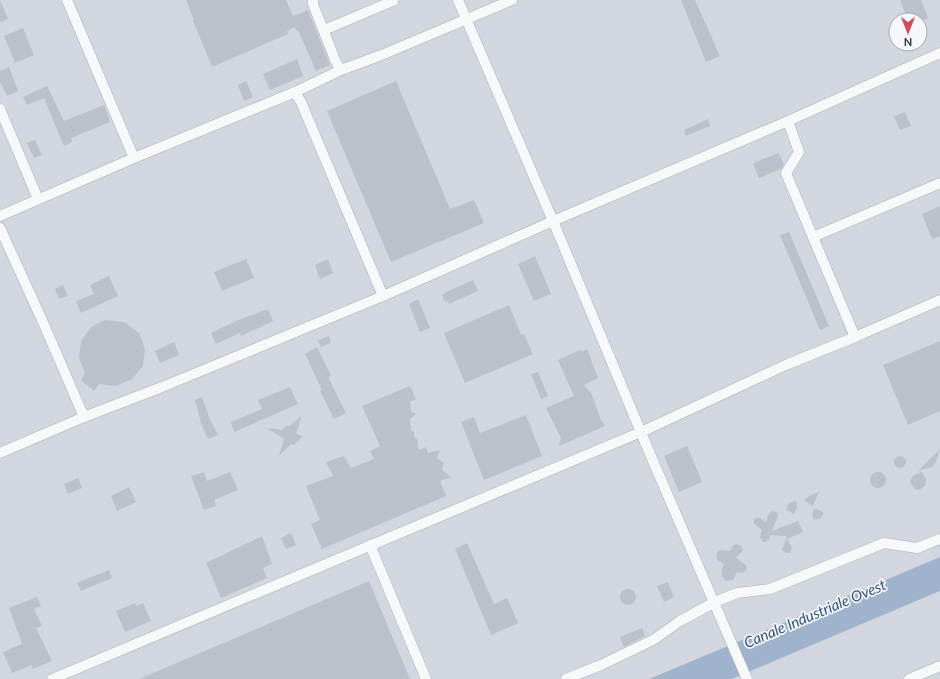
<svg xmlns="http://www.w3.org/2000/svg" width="940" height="679" font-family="Lato,sans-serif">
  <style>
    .built { fill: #d2d6de; fill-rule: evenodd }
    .water { fill: #9fb4cc }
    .building { fill: #bbc0ca }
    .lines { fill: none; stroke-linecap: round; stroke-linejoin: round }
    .minor-casing { stroke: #a9aeb7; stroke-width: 11 }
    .minor { stroke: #f7f8fa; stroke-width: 10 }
    .labels { text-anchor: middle; stroke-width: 3.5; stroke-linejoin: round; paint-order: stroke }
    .water-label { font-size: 15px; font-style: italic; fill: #34527a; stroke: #f4f6f9 }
  </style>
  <rect width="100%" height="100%" fill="#e4e7ec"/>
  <g class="built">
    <path d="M0,0H940V557L649,679H0ZM896,20H920V44H896Z"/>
    <path d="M940,591V679H732Z"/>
  </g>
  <path class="water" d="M940,557V591L732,679H649Z"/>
  <g class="building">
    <path d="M0,0L8,19L0,22Z"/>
    <path d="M186,0H286L293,16L308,10L330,65L316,71L298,30L296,31L295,27L287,31L288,34L212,67L193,21L194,20Z"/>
    <path d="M681,0H695L720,56L706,62Z"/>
    <path d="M900,0H921L928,18L920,22V20H908Z"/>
    <path d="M23,28L34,55L15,63L4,36Z"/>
    <path d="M297,59L303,76L270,90L263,74Z"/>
    <path d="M9,67L18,91L7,96L0,82V71Z"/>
    <path d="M246,81L253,97L244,101L238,85Z"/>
    <path d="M396,81L450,209L474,200L484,223L391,262L327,111Z"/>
    <path d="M47,86L64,121L104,105L110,122L71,138L72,142L64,146L44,98L27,105L23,97Z"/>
    <path d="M905,112L911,126L900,130L894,116Z"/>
    <path d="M708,119L710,126L686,136L684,130Z"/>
    <path d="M35,140L42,155L34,158L27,143Z"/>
    <path d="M779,153L784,165L781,169L759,178L753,163Z"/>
    <path d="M940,206V236L932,239L922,214Z"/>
    <path d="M789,232L829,326L820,330L780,235Z"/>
    <path d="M535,256L551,294L534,301L518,264Z"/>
    <path d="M246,259L254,278L222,291L214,272Z"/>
    <path d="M328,259L333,273L320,279L315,265Z"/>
    <path d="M109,276L118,296L81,313L76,301L94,294L90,285Z"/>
    <path d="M473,280L478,291L449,304L448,301L445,302L442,295L445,294L444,293Z"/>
    <path d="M63,285L68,296L59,299L55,289Z"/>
    <path d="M418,299L430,328L420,332L409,304Z"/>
    <path d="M509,305L521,335L524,334L533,354L465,383L444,333Z"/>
    <path d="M268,309L273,321L241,336L240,333L216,344L211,333L236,321Z"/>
    <path d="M105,320L124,322L139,333L145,349L143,366L132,379L116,386L99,384L94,391L81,380L85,373L79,358L81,341L91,327Z"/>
    <path d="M329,336L331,343L321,347L318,340Z"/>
    <path d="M940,341V411L908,425L883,365Z"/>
    <path d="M174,342L179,355L160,363L155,351Z"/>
    <path d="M317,347L331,376L328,377L346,413L334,419L320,391L322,390L305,354Z"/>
    <path d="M587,349L598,378L584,385L591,393L601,420L605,426L559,446L561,438L546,408L574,396L558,360L580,350L581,352Z"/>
    <path d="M538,372L548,396L541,399L531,374Z"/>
    <path d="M410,386L416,399L410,402L411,411L416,414L410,419L411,430L414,432V437L417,439L419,450L426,447L428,453L440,450L437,458L444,463L442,470L451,477L440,481L446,496L322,549L311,524L320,520L306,486L333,476L326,462L344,456L351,468L374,459L370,451L380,446L362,406Z"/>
    <path d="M290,387L298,404L234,432L231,422L262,409L258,400Z"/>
    <path d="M202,397L210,420L218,435L208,439L201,423L195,400Z"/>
    <path d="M302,415L296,434L303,436L294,445L291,444L279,456L284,439L267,428L282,430L286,426H290Z"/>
    <path d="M526,415L542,456L484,480L461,422L474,417L480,433Z"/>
    <path d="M687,446L702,482L679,492L664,456Z"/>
    <path d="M940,449L935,464L932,467L918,471Z"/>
    <circle cx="900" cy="462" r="6"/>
    <circle cx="878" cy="480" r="8"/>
    <path d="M204,472L207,481L230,472L238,490L214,500L216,506L204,510L191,476Z"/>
    <path d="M922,472L926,479L925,486L919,490L915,489L911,484L910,481L914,475Z"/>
    <path d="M78,478L82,488L68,494L64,484Z"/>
    <path d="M129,487L136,502L117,511L111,496Z"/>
    <path d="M819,492L813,506L804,500L809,496Z"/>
    <path d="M796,501L797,508L794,514L787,510V507L789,503Z"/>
    <path d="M814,509L819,510L824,513L820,519L814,520L812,514Z"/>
    <path d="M773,511L778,513V516L772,531L798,521L803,532L787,539L792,547L790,553H786L782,550L787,536L770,535L769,540L766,542H763L760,537L762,530L754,524V519L758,517L766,522L769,513Z"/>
    <path d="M291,533L296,545L286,549L281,538Z"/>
    <path d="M262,536L272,564L263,568L267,578L221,598L206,563Z"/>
    <path d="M467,543L494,604L507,598L518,623L491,635L455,549Z"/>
    <path d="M736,544L741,546L743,550L736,558L746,565L747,569L743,573L737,572L733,580L726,581L722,576L721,572L724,564L718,560L716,555L719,551L721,550L730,551L732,546Z"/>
    <path d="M109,570L112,578L81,591L77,583Z"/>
    <path d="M369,581L410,679H139Z"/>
    <path d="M668,582L674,597L664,602L657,586Z"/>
    <circle cx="628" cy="597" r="8"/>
    <path d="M37,597L41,606L34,609L42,626L36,628L52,661L33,669L32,665L12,673L3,652L22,644L9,608Z"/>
    <path d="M135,603L136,606L143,603L151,621L125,632L116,611Z"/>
    <path d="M642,628L645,636L624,647L620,637Z"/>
  </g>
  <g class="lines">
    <g class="minor-casing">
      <g id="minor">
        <path d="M67,0L134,158"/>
        <path d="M313,0V4L336,62L341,70"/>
        <path d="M458,0L553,221L650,454L747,679"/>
        <path d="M324,30L393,1"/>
        <path d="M295,92L301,102L383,296"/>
        <path d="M0,109L38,199"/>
        <path d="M788,121L799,152L786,173L855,337"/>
        <path d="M0,216L134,158L295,92L341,70L384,54L512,0"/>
        <path d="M0,228L42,320L84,417"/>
        <path d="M813,237L940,183"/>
        <path d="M0,453L84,417L162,387L383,296L553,221L788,121L940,53"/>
        <path d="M370,545L426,679"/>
        <path d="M52,679L641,432L788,364L855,337L940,300"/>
        <path d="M566,679L601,665L653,640L680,621L715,602L737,593L770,589L884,543L917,548L940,539"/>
        <path d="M909,679L940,666"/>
      </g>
    </g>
    <use href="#minor" class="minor"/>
  </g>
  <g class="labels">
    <g class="water-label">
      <text transform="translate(815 614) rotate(-23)" y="5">Canale Industriale Ovest</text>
    </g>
  </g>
  <g transform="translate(908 32) rotate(180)"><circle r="19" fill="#f4f6f9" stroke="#a4a8b1"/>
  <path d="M0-3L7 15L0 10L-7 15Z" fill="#d1495b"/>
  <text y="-6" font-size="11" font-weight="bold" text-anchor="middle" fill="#2b3445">N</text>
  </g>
</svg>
